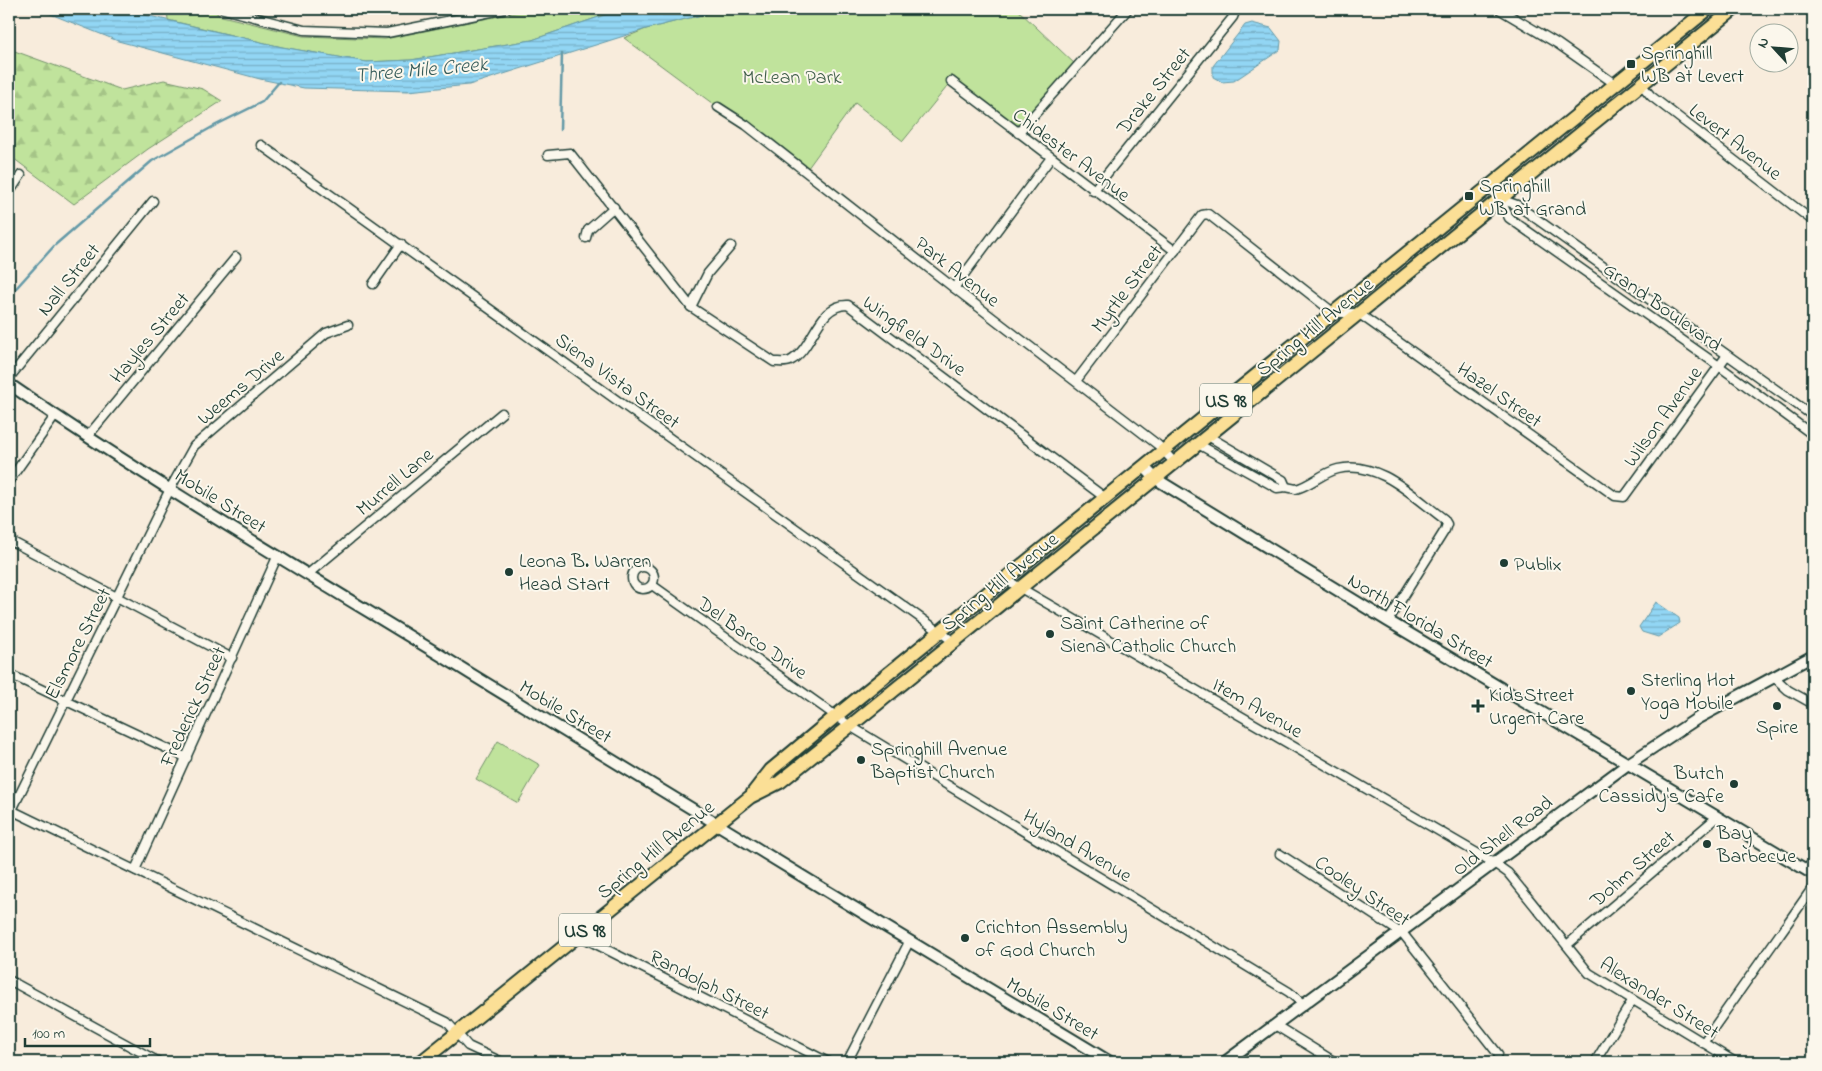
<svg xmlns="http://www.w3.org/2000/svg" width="1822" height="1071" font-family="'Indie Flower',sans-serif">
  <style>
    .green { fill: #c0e39c; stroke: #709068 }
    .forest { fill: url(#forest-firs); stroke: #709068 }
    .water { fill: url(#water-rules); stroke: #6499a7 }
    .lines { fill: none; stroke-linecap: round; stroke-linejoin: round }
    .stream { stroke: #6499a7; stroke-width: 2.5 }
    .minor-casing { stroke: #1f3d34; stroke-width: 11 }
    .tertiary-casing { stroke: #1f3d34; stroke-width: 14 }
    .primary-casing { stroke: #1f3d34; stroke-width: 16 }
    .minor { stroke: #fbf7ec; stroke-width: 8 }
    .tertiary { stroke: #fbf7ec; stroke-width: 10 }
    .primary { stroke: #fbdf96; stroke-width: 12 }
    .poi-dot { fill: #1f3d34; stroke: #fbf7ec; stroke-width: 2 }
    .labels { text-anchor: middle; stroke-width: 4; stroke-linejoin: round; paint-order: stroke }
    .shield { fill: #fbf7ec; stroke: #61756b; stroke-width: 1 }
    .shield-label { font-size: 19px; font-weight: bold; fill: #1f3d34 }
    .poi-label { font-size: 20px; fill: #1f3d34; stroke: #fbf7ec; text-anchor: start }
    .park-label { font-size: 20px; fill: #3f5e49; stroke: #fbf7ec }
    .street-label { font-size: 20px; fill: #1f3d34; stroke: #fbf7ec }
    .water-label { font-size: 21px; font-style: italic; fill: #365c5a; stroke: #fbf7ec }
  </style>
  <defs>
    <pattern id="forest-firs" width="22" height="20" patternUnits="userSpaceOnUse" patternTransform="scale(1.25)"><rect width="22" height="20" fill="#c0e39c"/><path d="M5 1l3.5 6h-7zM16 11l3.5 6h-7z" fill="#a5c487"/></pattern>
    <pattern id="water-rules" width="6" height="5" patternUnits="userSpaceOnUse" patternTransform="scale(1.25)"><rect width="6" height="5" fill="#92d6f4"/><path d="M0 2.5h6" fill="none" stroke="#77afc6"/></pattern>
  </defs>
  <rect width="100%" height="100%" fill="#f8ecdc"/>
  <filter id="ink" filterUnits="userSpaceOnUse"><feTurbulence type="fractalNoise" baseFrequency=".02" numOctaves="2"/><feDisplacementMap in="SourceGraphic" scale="10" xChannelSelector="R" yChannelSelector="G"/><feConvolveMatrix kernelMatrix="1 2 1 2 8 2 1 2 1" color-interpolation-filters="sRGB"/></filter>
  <g filter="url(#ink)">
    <g class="green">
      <path d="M167,9H215L218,15L303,36L385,39L533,9H622L532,40L411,60L366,62L282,47L168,20Z"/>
      <path d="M725,9H1017L1077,66L1018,133L951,82L903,141L855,103L805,172L624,38L646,29Z"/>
      <path d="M498,741L540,765L518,803L476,779Z"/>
    </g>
    <path class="forest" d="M9,49L122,90L164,80L203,89L222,101L148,149L74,204L9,155Z"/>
    <g class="water">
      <path d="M38,9H129L141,14L282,47L367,62L411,60L532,40L622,9H725L646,29L469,85L408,91L304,88L260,79L118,41Z"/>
      <path d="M1252,23L1271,28L1281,41L1280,50L1234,81L1222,82L1213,77V66L1245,25Z"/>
      <path d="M1656,602L1679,618L1680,623L1658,637L1642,632L1639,627Z"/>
    </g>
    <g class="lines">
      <g class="stream">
        <path d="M560,130L562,54"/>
        <path d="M9,296L55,245L152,161L216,125L262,102L279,82"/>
      </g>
      <g class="minor-casing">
        <g id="minor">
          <path d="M223,9L304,30L387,33L506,9"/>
          <path d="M1499,9L1558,44L1615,84"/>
          <path d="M951,81L1175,251"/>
          <path d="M1641,84L1651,96L1813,221"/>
          <path d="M718,107L746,125L954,288L1158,445L1175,463"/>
          <path d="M1018,133L1128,9"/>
          <path d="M261,145L954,642"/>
          <path d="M548,155L570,153L691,307L774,362C779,362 786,363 790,361C814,349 817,304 848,305L1104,497"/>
          <path d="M1489,187L1500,199L1509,218L1719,366L1813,435"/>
          <path d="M1093,191L1233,17L1236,9"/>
          <path d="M9,193L21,175"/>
          <path d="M1500,199L1517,205L1813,416"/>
          <path d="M586,238L588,230L614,207"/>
          <path d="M373,284L401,244"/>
          <path d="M954,288L1050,159"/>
          <path d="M691,307L708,273L731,246"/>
          <path d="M9,378L153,201"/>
          <path d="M1076,381L1202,215L1208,214L1334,313H1358L1615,496L1624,497L1727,355"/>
          <path d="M1208,436L1283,480L1286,487"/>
          <path d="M87,437L236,257"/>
          <path d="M1198,444L1277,488L1286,487L1296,489C1311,485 1322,473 1338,469C1378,459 1414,497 1444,519L1447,524L1445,530L1388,621"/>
          <path d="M9,481L55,416"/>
          <path d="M9,540L232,658"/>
          <circle cx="643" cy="578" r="11"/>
          <path d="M308,574L502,413"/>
          <path d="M1005,579L1494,863L1508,873L1589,973L1735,1062"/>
          <path d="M652,585L850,726L1289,992L1303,1004"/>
          <path d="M9,674L187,758"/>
          <path d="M1774,677L1788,690L1813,704"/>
          <path d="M9,809L447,1022L468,1046L502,1062"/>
          <path d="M12,810L170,489L194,446L326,333L348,325"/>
          <path d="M1280,854L1404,935L1498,1054"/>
          <path d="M135,870L278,555"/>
          <path d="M578,935L828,1062"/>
          <path d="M1567,945L1717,817"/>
          <path d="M9,980L159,1062"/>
          <path d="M1275,1025L1335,1062"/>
          <path d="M1703,1043L1813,887"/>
          <path d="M847,1062L909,942"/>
          <path d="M1595,1062L1632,1001"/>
        </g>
      </g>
      <g class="tertiary-casing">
        <g id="tertiary">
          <path d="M9,384C159,487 316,579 471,674C684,804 896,934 1110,1062"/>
          <path d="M1144,467L1156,479L1388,621L1813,874"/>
          <path d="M1225,1062L1628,764L1698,718L1813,656"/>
        </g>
      </g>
      <g class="primary-casing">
        <g id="primary">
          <path d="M753,793L771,770L836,716L1708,9"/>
          <path d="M421,1062L750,797L780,782L850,726L1734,9"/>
        </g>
      </g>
      <use href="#minor" class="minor"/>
      <use href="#tertiary" class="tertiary"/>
      <use href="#primary" class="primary"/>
    </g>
  </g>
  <g class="poi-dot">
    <rect x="1626" y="59" width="10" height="10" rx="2.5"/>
    <rect x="1464" y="191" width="10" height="10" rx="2.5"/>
    <circle cx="1504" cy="563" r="5"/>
    <circle cx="509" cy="572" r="5"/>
    <circle cx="1050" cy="634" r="5"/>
    <circle cx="1631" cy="691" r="5"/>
    <path d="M1475.5 698.5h5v5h5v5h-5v5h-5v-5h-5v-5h5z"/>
    <circle cx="1777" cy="706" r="5"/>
    <circle cx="861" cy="760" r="5"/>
    <circle cx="1734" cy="784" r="5"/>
    <circle cx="1707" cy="844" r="5"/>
    <circle cx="965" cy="938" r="5"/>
  </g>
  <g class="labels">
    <g class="shield">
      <rect x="1200" y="383.5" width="52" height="33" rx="4"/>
      <rect x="559" y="913.5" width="52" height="33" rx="4"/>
    </g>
    <g class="shield-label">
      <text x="1226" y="407">US 98</text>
      <text x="585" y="937">US 98</text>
    </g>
    <g class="poi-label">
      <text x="1641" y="59">Springhill<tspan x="1641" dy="23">WB at Levert</tspan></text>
      <text x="1479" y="192">Springhill<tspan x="1479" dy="23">WB at Grand</tspan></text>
      <text x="519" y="567">Leona B. Warren<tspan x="519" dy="23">Head Start</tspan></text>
      <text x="1514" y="570">Publix</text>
      <text x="1060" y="629">Saint Catherine of<tspan x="1060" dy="23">Siena Catholic Church</tspan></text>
      <text x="1641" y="686">Sterling Hot<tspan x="1641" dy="23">Yoga Mobile</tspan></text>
      <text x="1489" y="701">KidsStreet<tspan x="1489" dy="23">Urgent Care</tspan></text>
      <text x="1777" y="733" text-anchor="middle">Spire</text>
      <text x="871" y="755">Springhill Avenue<tspan x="871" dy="23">Baptist Church</tspan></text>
      <text x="1724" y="779" text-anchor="end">Butch<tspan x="1724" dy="23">Cassidy's Cafe</tspan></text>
      <text x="1717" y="839">Bay<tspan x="1717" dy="23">Barbecue</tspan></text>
      <text x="975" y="933">Crichton Assembly<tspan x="975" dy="23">of God Church</tspan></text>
    </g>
    <g class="park-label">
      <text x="792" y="83">McLean Park</text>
    </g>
    <g class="street-label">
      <text transform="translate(1153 90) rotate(-51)" y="7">Drake Street</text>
      <text transform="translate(1736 141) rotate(38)" y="7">Levert Avenue</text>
      <text transform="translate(1072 154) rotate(37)" y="7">Chidester Avenue</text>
      <text transform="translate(958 271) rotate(38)" y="7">Park Avenue</text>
      <text transform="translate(68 279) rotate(-51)" y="7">Nall Street</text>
      <text transform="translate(1126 288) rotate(-53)" y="7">Myrtle Street</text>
      <text transform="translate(1663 306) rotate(35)" y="7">Grand Boulevard</text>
      <text transform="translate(1314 326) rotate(-39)" y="7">Spring Hill Avenue</text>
      <text transform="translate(915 335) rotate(36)" y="7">Wingfield Drive</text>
      <text transform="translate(149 337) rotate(-50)" y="7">Hayles Street</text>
      <text transform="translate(618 380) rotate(36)" y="7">Siena Vista Street</text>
      <text transform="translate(240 386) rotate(-40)" y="7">Weems Drive</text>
      <text transform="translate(1500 394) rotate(35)" y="7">Hazel Street</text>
      <text transform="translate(1662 416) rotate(-54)" y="7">Wilson Avenue</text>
      <text transform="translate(394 481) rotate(-40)" y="7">Murrell Lane</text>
      <text transform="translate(221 500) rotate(32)" y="7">Mobile Street</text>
      <text transform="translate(999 581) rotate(-39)" y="7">Spring Hill Avenue</text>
      <text transform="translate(1421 620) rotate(31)" y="7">North Florida Street</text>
      <text transform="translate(753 637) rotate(35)" y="7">Del Barco Drive</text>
      <text transform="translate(77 643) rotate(-63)" y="7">Elsmore Street</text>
      <text transform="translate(192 706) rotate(-65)" y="7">Frederick Street</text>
      <text transform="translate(1258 707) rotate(30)" y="7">Item Avenue</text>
      <text transform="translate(566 711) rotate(31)" y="7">Mobile Street</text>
      <text transform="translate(1502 835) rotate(-37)" y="7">Old Shell Road</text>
      <text transform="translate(1078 845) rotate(31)" y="7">Hyland Avenue</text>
      <text transform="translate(655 849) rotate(-39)" y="7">Spring Hill Avenue</text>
      <text transform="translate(1632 868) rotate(-41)" y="7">Dohm Street</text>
      <text transform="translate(1363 890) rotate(34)" y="7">Cooley Street</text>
      <text transform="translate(710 984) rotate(27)" y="7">Randolph Street</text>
      <text transform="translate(1660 997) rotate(32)" y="7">Alexander Street</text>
      <text transform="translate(1053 1008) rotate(31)" y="7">Mobile Street</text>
    </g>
    <g class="water-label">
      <text transform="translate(421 69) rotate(-5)" y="7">Three Mile Creek</text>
    </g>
  </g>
  <rect width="1822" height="1071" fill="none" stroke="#fbf7ec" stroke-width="30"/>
  <rect x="15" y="15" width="1792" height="1041" fill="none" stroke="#1f3d34" stroke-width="2" filter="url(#ink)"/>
  <g transform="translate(1774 48) rotate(296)"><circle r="24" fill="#fbf7ec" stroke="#a3ada2"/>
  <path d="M0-4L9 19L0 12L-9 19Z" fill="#1f3d34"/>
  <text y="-8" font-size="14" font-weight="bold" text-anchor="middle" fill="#1f3d34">N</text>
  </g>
  <path d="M25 1038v8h125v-8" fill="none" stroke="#1f3d34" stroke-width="2.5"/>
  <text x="32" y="1038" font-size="15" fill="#1f3d34" stroke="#fbf7ec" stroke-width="4" paint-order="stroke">100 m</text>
</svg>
